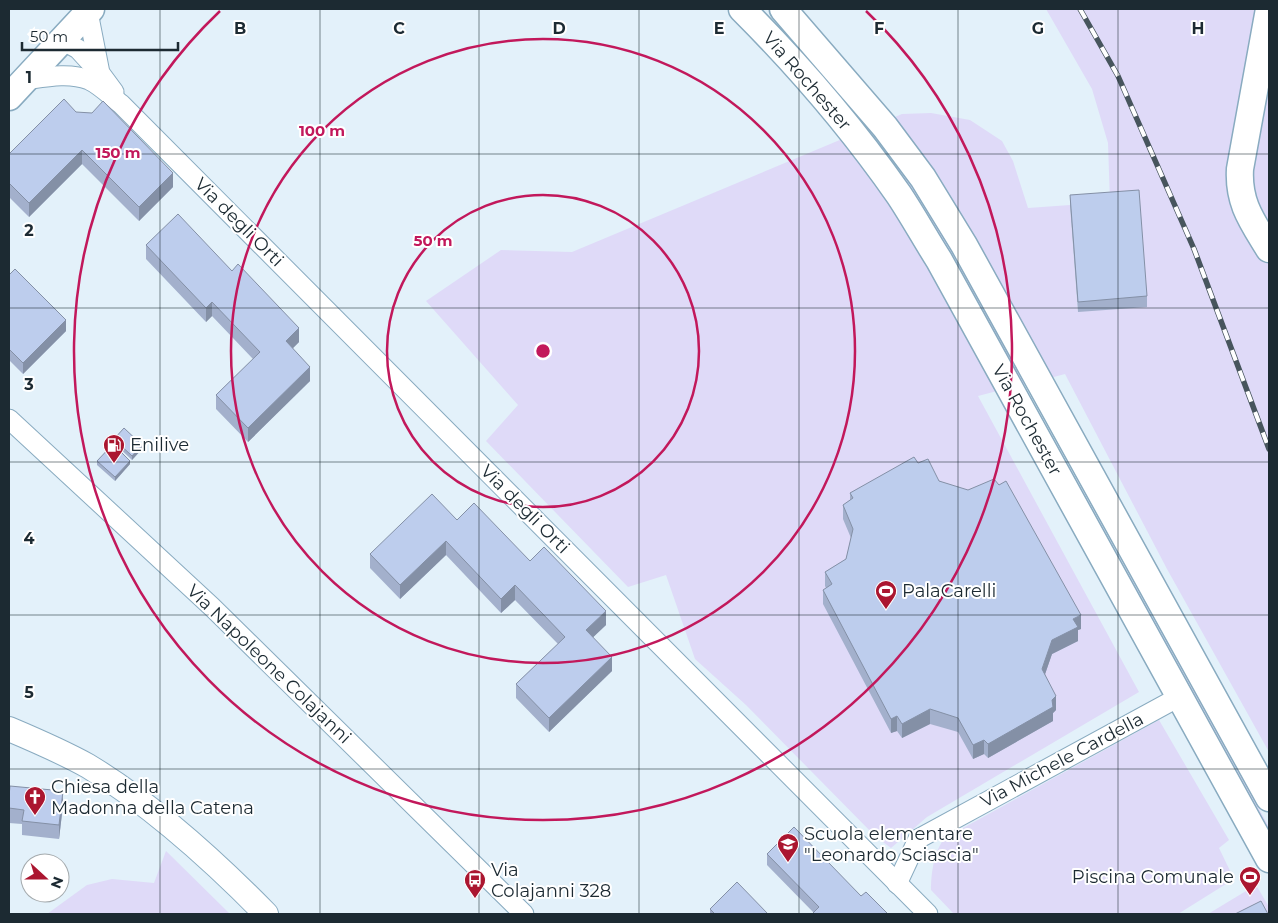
<svg xmlns="http://www.w3.org/2000/svg" width="1278" height="923" font-family="Montserrat,sans-serif">
  <style>
    .green { fill: #dfdaf8 }
    .lines { fill: none; stroke-linecap: round; stroke-linejoin: round }
    .minor-casing { stroke: #89abc0; stroke-width: 21 }
    .tertiary-casing { stroke: #89abc0; stroke-width: 26 }
    .secondary-casing { stroke: #89abc0; stroke-width: 29 }
    .minor { stroke: #fff; stroke-width: 19 }
    .tertiary { stroke: #fff; stroke-width: 24 }
    .secondary { stroke: #fff; stroke-width: 26 }
    .rail-casing { stroke: #47555d; stroke-width: 5.5 }
    .rail { stroke: #fff; stroke-width: 4; stroke-dasharray: 11; stroke-linecap: butt }
    .wall { fill: #a3b0cc }
    .shaded-wall { fill: #8490a6 }
    .building { fill: #bdcded; stroke: #8490a6 }
    .grid { fill: none; stroke: #1c2a32; stroke-width: 1; stroke-opacity: 0.55 }
    .ring { fill: none; stroke: #c2185b; stroke-width: 2.5 }
    .labels { text-anchor: middle; stroke-width: 4; stroke-linejoin: round; paint-order: stroke }
    .street-label { font-size: 18px; fill: #1c2a32; stroke: #fff }
    .poi-label { font-size: 18px; fill: #1c2a32; stroke: #fff; text-anchor: start }
    .grid-label { font-size: 16px; text-anchor: middle; font-weight: bold; fill: #1c2a32; stroke: #fff; stroke-width: 4; stroke-linejoin: round; paint-order: stroke }
    .centre { fill: #c2185b; stroke: #fff; stroke-width: 2.5 }
    .ring-label { font-size: 15px; text-anchor: middle; font-weight: bold; fill: #c2185b; stroke: #fff; stroke-width: 4; stroke-linejoin: round; paint-order: stroke }
  </style>
  <rect width="100%" height="100%" fill="#e3f1fa"/>
  <g class="green">
    <path d="M1046,9H1258L1269,81V752L1167,569L1065,374L1024,385L1269,827V834L1020,385L978,396L1139,692L927,817L891,848L875,836L746,705L695,659L666,575L628,587L486,441L518,405L426,301L501,250L572,252L902,114L931,113L970,120L1002,141L1013,161L1028,208L1070,205L1078,312L1110,202L1108,143L1092,89Z"/>
    <path d="M1159,720L1229,840L1219,848L1234,879L1178,914H954L931,890C931,874 934,850 945,838Z"/>
    <path d="M166,851L230,914H47L87,885L112,879L154,883Z"/>
    <path d="M1256,885L1269,907V914H1208Z"/>
  </g>
  <g class="lines">
    <g class="minor-casing">
      <g id="minor">
        <path d="M88,12L100,73L114,92"/>
        <path d="M62,40L78,49L100,73"/>
        <path d="M26,80C46,77 69,72 89,80C100,85 111,96 121,104L928,914"/>
        <path d="M9,419L212,607L524,914"/>
        <path d="M897,884L918,839L1179,697"/>
      </g>
    </g>
    <g class="tertiary-casing">
      <path id="tertiary" d="M9,729C35,740 63,752 88,766C154,806 213,860 266,914"/>
    </g>
    <g class="secondary-casing">
      <g id="secondary">
        <path d="M742,9C799,66 853,129 899,195C913,216 925,238 939,260L1269,859"/>
        <path d="M783,9L885,127L923,178L964,245L1269,798"/>
        <path d="M1269,9L1240,169C1238,203 1252,221 1269,249"/>
        <path d="M9,97L91,9"/>
      </g>
    </g>
    <use href="#minor" class="minor"/>
    <use href="#tertiary" class="tertiary"/>
    <use href="#secondary" class="secondary"/>
    <g class="rail-casing">
      <path id="rail" d="M1080,9L1118,76L1194,249L1269,449"/>
    </g>
    <use href="#rail" class="rail"/>
  </g>
  <g class="wall">
    <path d="M76,112L173,187L139,221L82,164L29,217L9,197V154Z"/>
    <path d="M1070,195L1147,296V307L1078,312L1070,205Z"/>
    <path d="M146,245L299,342L293,348L310,381L248,442L216,409V395L253,359L212,316L206,322L146,259Z"/>
    <path d="M9,275L66,331L23,374L9,360Z"/>
    <path d="M114,439L142,449L132,460L114,443Z"/>
    <path d="M97,461L130,464L115,481L97,465Z"/>
    <path d="M918,463L939,481L1081,629L1078,630V641L1052,654L1045,674L1056,710L1053,713V721L988,758L984,754L973,759L958,732L930,724L902,738L897,731L891,733L823,604V590L826,588L825,586V572L846,559L851,538L843,519V505L850,500V493Z"/>
    <path d="M457,520L530,561L606,625L593,637L612,671L549,732L516,698V684L558,644L515,600L501,613L446,555L400,599L370,568V554Z"/>
    <path d="M9,796L63,805L59,839L22,835V824L9,823Z"/>
    <path d="M767,854L861,896L888,914H813V912L767,865Z"/>
    <path d="M710,909L768,914H710Z"/>
  </g>
  <g class="shaded-wall">
    <path d="M82,150V164L29,217V203Z"/>
    <path d="M173,173V187L139,221V207Z"/>
    <path d="M212,302V316L206,322V308Z"/>
    <path d="M66,320V331L23,374V363Z"/>
    <path d="M299,328V342L286,355V341Z"/>
    <path d="M310,367V381L248,442V428Z"/>
    <path d="M142,445V449L132,460V456Z"/>
    <path d="M130,461V464L115,481V477Z"/>
    <path d="M446,541V555L400,599V585Z"/>
    <path d="M515,585V600L501,613V599Z"/>
    <path d="M606,611V625L586,644V630Z"/>
    <path d="M1081,615V629L1078,630V641L1052,654L1042,683V669L1052,640L1073,619Z"/>
    <path d="M612,657V671L549,732V718Z"/>
    <path d="M1056,696V710L1053,713V721L988,758V744L1052,700Z"/>
    <path d="M930,709V724L902,738V724Z"/>
    <path d="M897,716V731L891,733V719Z"/>
    <path d="M984,740V754L973,759V745Z"/>
    <path d="M63,791V805L59,839V825Z"/>
  </g>
  <g class="building">
    <path d="M64,99L76,112L92,113L103,101L173,173L139,207L82,150L29,203L9,183V154Z"/>
    <path d="M1139,190L1147,296L1078,302L1070,195Z"/>
    <path d="M178,214L232,271L238,264L299,328L286,341L310,367L248,428L216,395L260,352L212,302L206,308L146,245Z"/>
    <path d="M15,269L66,320L23,363L9,349V275Z"/>
    <path d="M124,428L142,445L132,456L114,439Z"/>
    <path d="M113,444L130,461L115,477L97,461Z"/>
    <path d="M914,457L918,463L928,459L939,481L968,490L994,479L999,485L1006,481L1081,615L1073,619L1078,627L1052,640L1042,669L1056,696L1052,700L1053,707L988,744L984,740L973,745L958,718L930,709L902,724L897,716L891,719L823,590L832,584L825,572L846,559L853,529L843,505L853,498L850,493Z"/>
    <path d="M432,494L457,520L474,503L530,561L544,547L606,611L586,630L612,657L549,718L516,684L565,637L515,585L501,599L446,541L400,585L370,554Z"/>
    <path d="M10,786L63,791L59,825L22,821L24,810L9,808V796Z"/>
    <path d="M794,827L861,896L866,892L888,914H814L813,913L819,907L767,854Z"/>
    <path d="M737,882L768,914H715L710,909Z"/>
    <path d="M1261,901L1268,914H1235Z"/>
  </g>
  <path class="grid" d="M160,9V914M320,9V914M479,9V914M639,9V914M799,9V914M958,9V914M1118,9V914M9,154H1269M9,308H1269M9,462H1269M9,615H1269M9,769H1269"/>
  <g class="ring">
    <circle cx="543" cy="351" r="156"/>
    <circle cx="543" cy="351" r="312"/>
    <path d="M866 11A469 469 0 1 1 220 11"/>
  </g>
  <defs>
    <g id="fuel-pin" transform="scale(1.125)"><path d="M0 17L-7.5 6A9.5 9.5 0 1 1 7.5 6Z" fill="#ab1630" stroke="#fff"/><path d="M-5.5-6h7V0h2V4h1.3V-2.5L3-4.5l.8-.8L6-3V5H2.5V1h-1V6h-7ZM-4.2-4.7v3.2H.2V-4.7Z" fill="#fff"/></g>
    <g id="stadium-pin" transform="scale(1.125)"><path d="M0 17L-7.5 6A9.5 9.5 0 1 1 7.5 6Z" fill="#ab1630" stroke="#fff"/><path d="M0-5a6.5 5 0 1 0 0 10a6.5 5 0 1 0 0-10ZM-3.5-1.8h7v3.6h-7Z" fill="#fff"/></g>
    <g id="church-pin" transform="scale(1.125)"><path d="M0 17L-7.5 6A9.5 9.5 0 1 1 7.5 6Z" fill="#ab1630" stroke="#fff"/><path d="M-1.2-6h2.4v3.5h3.3v2.4h-3.3V6h-2.4V-.1h-3.3v-2.4h3.3Z" fill="#fff"/></g>
    <g id="school-pin" transform="scale(1.125)"><path d="M0 17L-7.5 6A9.5 9.5 0 1 1 7.5 6Z" fill="#ab1630" stroke="#fff"/><path d="M0-5L7-2L0 1L-7-2ZM-4 1L0 2.5L4 1V4Q0 6-4 4Z" fill="#fff"/></g>
    <g id="bus-pin" transform="scale(1.125)"><path d="M0 17L-7.5 6A9.5 9.5 0 1 1 7.5 6Z" fill="#ab1630" stroke="#fff"/><path d="M-5-6H5V4H4V6H2V4H-2V6H-4V4H-5ZM-3.5-4V0h7V-4ZM-3.5 1.2v1.5H-2V1.2ZM2 1.2v1.5H3.5V1.2Z" fill="#fff"/></g>
  </defs>
  <g fill-rule="evenodd">
    <use href="#fuel-pin" x="114" y="445"/>
    <use href="#stadium-pin" x="886" y="591"/>
    <use href="#church-pin" x="35" y="797"/>
    <use href="#school-pin" x="788" y="844"/>
    <use href="#stadium-pin" x="1250" y="877"/>
    <use href="#bus-pin" x="475" y="880"/>
  </g>
  <g class="labels">
    <g class="street-label">
      <text transform="translate(807 81) rotate(49)" y="6">Via Rochester</text>
      <text transform="translate(239 222) rotate(45)" y="6">Via degli Orti</text>
      <text transform="translate(1027 420) rotate(61)" y="6">Via Rochester</text>
      <text transform="translate(525 509) rotate(45)" y="6">Via degli Orti</text>
      <text transform="translate(269 664) rotate(44)" y="6">Via Napoleone Colajanni</text>
      <text transform="translate(1062 760) rotate(-28)" y="6">Via Michele Cardella</text>
    </g>
    <g class="poi-label">
      <text x="130" y="451">Enilive</text>
      <text x="902" y="597">PalaCarelli</text>
      <text x="51" y="793">Chiesa della<tspan x="51" dy="21">Madonna della Catena</tspan></text>
      <text x="804" y="840">Scuola elementare<tspan x="804" dy="21">"Leonardo Sciascia"</tspan></text>
      <text x="491" y="876">Via<tspan x="491" dy="21">Colajanni 328</tspan></text>
      <text x="1234" y="883" text-anchor="end">Piscina Comunale</text>
    </g>
  </g>
  <g class="grid-label">
    <text x="240" y="34">B</text>
    <text x="399" y="34">C</text>
    <text x="559" y="34">D</text>
    <text x="719" y="34">E</text>
    <text x="879" y="34">F</text>
    <text x="1038" y="34">G</text>
    <text x="1198" y="34">H</text>
    <text x="29" y="83">1</text>
    <text x="29" y="236">2</text>
    <text x="29" y="390">3</text>
    <text x="29" y="544">4</text>
    <text x="29" y="698">5</text>
  </g>
  <circle cx="543" cy="351" r="8" class="centre"/>
  <g class="ring-label">
    <text x="322" y="136">100 m</text>
    <text x="118" y="158">150 m</text>
    <text x="433" y="246">50 m</text>
  </g>
  <rect width="1278" height="923" fill="none" stroke="#1c2a32" stroke-width="20"/>
  <g transform="translate(45 878) rotate(111)"><circle r="24" fill="#ffffff" stroke="#a4aaad"/>
  <path d="M0-4L9 19L0 12L-9 19Z" fill="#ab1630"/>
  <text y="-8" font-size="14" font-weight="bold" text-anchor="middle" fill="#1c2a32">N</text>
  </g>
  <path d="M22 42v8h156v-8" fill="none" stroke="#1c2a32" stroke-width="2.5"/>
  <text x="30" y="42" font-size="15" fill="#1c2a32" stroke="#ffffff" stroke-width="4" paint-order="stroke">50 m</text>
</svg>
